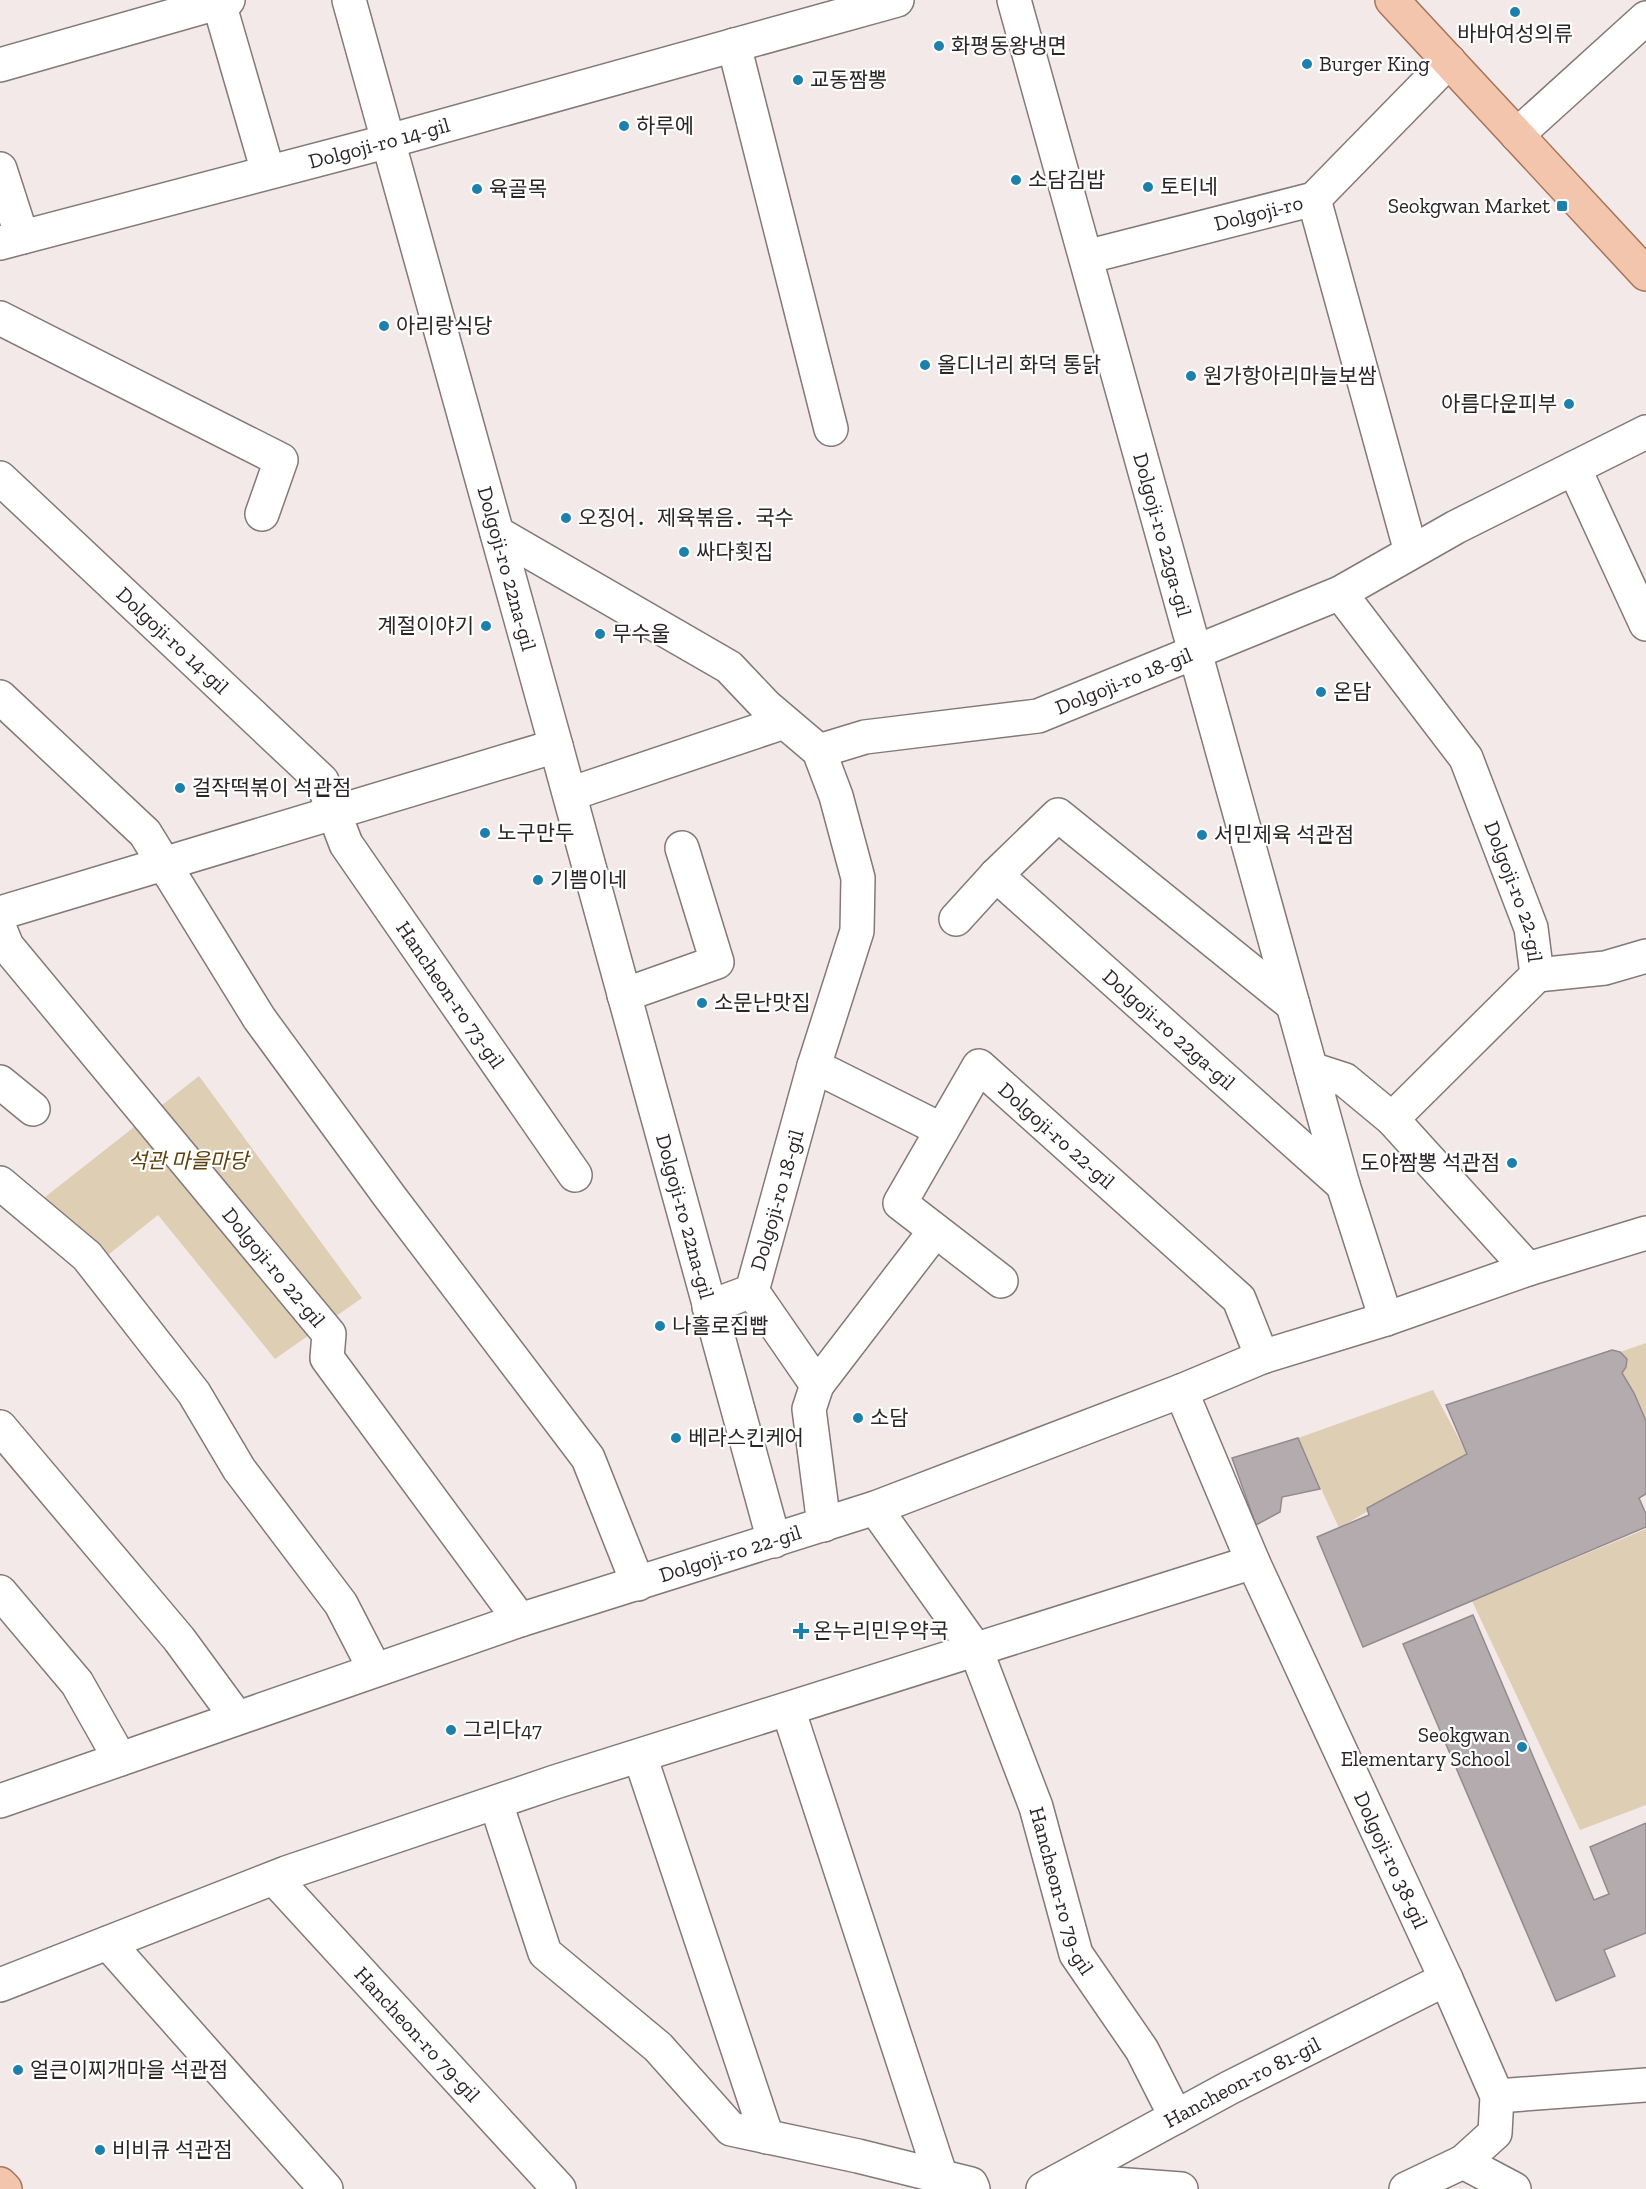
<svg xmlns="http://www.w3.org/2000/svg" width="1646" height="2189" font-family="'Zilla Slab','Noto Sans KR',serif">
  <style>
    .green { fill: #deceb4 }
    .building { fill: #b4abae; stroke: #938a8e; stroke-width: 1.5 }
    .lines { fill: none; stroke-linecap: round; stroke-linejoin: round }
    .minor-casing { stroke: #827978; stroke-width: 36 }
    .major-casing { stroke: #a77459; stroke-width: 36 }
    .minor { stroke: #fff; stroke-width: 33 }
    .major { stroke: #f2c5ac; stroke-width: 33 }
    .poi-dot { fill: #1c80ab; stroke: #fff; stroke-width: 2 }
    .labels { text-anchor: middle; stroke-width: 4.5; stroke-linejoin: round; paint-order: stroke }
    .poi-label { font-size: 21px; fill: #2a2626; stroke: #fff; text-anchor: start }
    .street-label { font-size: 21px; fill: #2a2626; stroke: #fff }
    .park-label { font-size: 21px; font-style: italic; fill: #5e420d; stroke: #fff }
  </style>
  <rect width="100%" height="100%" fill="#f4e9e9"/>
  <g class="green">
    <path d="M199,1076L362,1298L275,1359L158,1215L103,1259L40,1201Z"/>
    <path d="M1646,1343V1432L1622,1374L1620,1352Z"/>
    <path d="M1433,1390L1467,1454L1339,1528L1298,1438Z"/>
    <path d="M1646,1529V1805L1580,1830L1472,1601Z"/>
  </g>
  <g class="building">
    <path d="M1612,1350L1620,1352L1627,1359L1626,1367L1622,1373L1634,1393L1646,1421V1494L1639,1498L1646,1514V1527L1363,1647L1317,1537L1369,1515L1367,1508L1467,1454L1446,1405Z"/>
    <path d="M1298,1438L1320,1489L1282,1497L1280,1512L1256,1525L1232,1458Z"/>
    <path d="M1473,1615L1594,1900L1609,1894L1590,1847L1646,1823V1933L1604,1950L1615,1976L1556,2001L1403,1644Z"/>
  </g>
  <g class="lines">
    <g class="minor-casing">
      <g id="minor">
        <path id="s1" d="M349,0L556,746L774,1541"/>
        <path id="s2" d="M1014,0L1343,1185L1386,1319"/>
        <path d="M219,3L268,172"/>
        <path d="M734,45L831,429"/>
        <path d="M0,65L228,0"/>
        <path d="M1517,135L1646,18"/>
        <path d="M0,169L22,237"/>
        <path d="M1314,199L1411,552"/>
        <path id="s3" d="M0,243L389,141L897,0"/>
        <path id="s4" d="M1086,257L1314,199L1449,61"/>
        <path d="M0,318L281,460L262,514"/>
        <path d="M1574,468L1646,624"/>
        <path id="s5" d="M0,478L322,781L346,844L575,1175"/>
        <path d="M497,533L729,667L766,706L819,751L836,796L858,878L857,931L814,1066L752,1291L709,1307"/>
        <path id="s6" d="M1340,593L1466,758L1531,928L1537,975L1392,1119"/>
        <path d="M0,697L145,833L259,1018L390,1197L588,1458L638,1584"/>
        <path id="s7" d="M819,751L865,737L1038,716L1340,593L1456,527L1646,432"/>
        <path d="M570,794L784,722"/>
        <path id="s8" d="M996,875L1343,1185"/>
        <path d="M0,913L556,746"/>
        <path d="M956,919L996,875L1058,815L1293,1005"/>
        <path id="s9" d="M0,929L7,946L329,1334L327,1358L520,1620"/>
        <path d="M1537,975L1605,968L1646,956"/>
        <path d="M624,995L717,962L682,848"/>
        <path d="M814,1066L942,1130"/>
        <path d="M1311,1069L1345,1080L1392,1119L1528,1269"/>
        <path d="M0,1082L33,1109"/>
        <path d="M0,1183L87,1256L194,1393L239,1469L341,1604L375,1670"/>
        <path id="s10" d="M1001,1281L900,1203L979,1066L1239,1299L1262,1357"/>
        <path d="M752,1291L817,1385L935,1231"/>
        <path d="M817,1385L809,1409L824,1525"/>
        <path id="s11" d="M1181,1391L1253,1562L1446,1979L1497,2096L1495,2133L1463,2162"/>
        <path d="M0,1427L179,1639L237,1718"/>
        <path id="s12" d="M875,1508L976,1650L1036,1807L1076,1954L1142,2050L1176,2117"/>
        <path d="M0,1592L77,1683L120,1759"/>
        <path d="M788,1709L941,2177"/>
        <path d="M640,1756L767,2137"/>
        <path id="s13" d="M0,1801L520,1620L875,1508L1181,1391L1262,1357L1386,1319L1528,1269L1646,1233"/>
        <path d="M496,1803L545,1953L658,2047L731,2129L858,2156L971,2184L973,2189"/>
        <path id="s14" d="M274,1878L559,2189"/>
        <path d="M108,1943L326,2189"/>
        <path d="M0,1985L286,1873L555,1782L1253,1562"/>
        <path d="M1497,2096L1646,2085"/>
        <path d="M1060,2180L1181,2189"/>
        <path id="s15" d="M1043,2189L1229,2088L1446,1979"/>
        <path d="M1406,2189L1463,2162L1514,2189"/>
      </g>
    </g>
    <g class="major-casing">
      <g id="major">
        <path d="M1392,0L1646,274"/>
        <path d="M0,2184L5,2189"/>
      </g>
    </g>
    <use href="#minor" class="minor"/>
    <use href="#major" class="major"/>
  </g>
  <g class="poi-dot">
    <circle cx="1515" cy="12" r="6"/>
    <circle cx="939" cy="46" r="6"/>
    <circle cx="1307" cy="64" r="6"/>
    <circle cx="798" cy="80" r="6"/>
    <circle cx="624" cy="126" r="6"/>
    <circle cx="1016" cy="180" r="6"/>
    <circle cx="1148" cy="187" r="6"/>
    <circle cx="477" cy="189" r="6"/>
    <rect x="1556" y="200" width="12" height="12" rx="3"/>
    <circle cx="384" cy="326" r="6"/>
    <circle cx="925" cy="365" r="6"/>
    <circle cx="1191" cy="376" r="6"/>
    <circle cx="1569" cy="404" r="6"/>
    <circle cx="566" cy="518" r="6"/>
    <circle cx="684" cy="552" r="6"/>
    <circle cx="486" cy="626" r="6"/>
    <circle cx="600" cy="634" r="6"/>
    <circle cx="1321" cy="692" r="6"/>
    <circle cx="180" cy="788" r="6"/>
    <circle cx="485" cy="833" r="6"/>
    <circle cx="1202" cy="835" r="6"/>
    <circle cx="538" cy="880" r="6"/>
    <circle cx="702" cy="1003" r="6"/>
    <circle cx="1512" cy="1163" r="6"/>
    <circle cx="660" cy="1326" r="6"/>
    <circle cx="858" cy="1418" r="6"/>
    <circle cx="676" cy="1438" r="6"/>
    <path d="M798 1622h6v6h6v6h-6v6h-6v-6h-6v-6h6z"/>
    <circle cx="451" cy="1730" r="6"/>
    <circle cx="1522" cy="1747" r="6"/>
    <circle cx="18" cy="2070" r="6"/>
    <circle cx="100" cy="2150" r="6"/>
  </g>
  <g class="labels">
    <g class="poi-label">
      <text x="1515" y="41" text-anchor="middle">바바여성의류</text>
      <text x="951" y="53">화평동왕냉면</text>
      <text x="1319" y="71">Burger King</text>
      <text x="810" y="87">교동짬뽕</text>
      <text x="636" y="133">하루에</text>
      <text x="1028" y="187">소담김밥</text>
      <text x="1160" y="194">토티네</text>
      <text x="489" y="196">육골목</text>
      <text x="1550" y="213" text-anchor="end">Seokgwan Market</text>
      <text x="396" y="333">아리랑식당</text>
      <text x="937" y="372">올디너리 화덕 통닭</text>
      <text x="1203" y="383">원가항아리마늘보쌈</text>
      <text x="1557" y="411" text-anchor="end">아름다운피부</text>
      <text x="578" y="525">오징어．제육볶음．국수</text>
      <text x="696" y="559">싸다횟집</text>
      <text x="474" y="633" text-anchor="end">계절이야기</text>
      <text x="612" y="641">무수울</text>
      <text x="1333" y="699">온담</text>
      <text x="192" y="795">걸작떡볶이 석관점</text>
      <text x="497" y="840">노구만두</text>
      <text x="1214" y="842">서민제육 석관점</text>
      <text x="550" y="887">기쁨이네</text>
      <text x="714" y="1010">소문난맛집</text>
      <text x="1500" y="1170" text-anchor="end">도야짬뽕 석관점</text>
      <text x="672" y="1333">나홀로집빱</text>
      <text x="870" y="1425">소담</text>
      <text x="688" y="1445">베라스킨케어</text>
      <text x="813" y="1638">온누리민우약국</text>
      <text x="463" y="1737">그리다47</text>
      <text x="1510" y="1742" text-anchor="end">Seokgwan<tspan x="1510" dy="24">Elementary School</tspan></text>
      <text x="30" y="2077">얼큰이찌개마을 석관점</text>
      <text x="112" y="2157">비비큐 석관점</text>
    </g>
    <g class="street-label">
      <text dy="7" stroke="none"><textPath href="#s3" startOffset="392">Dolgoji-ro 14-gil</textPath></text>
      <text dy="7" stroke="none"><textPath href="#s4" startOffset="178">Dolgoji-ro</textPath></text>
      <text dy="7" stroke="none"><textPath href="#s2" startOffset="555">Dolgoji-ro 22ga-gil</textPath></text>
      <text dy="7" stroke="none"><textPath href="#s1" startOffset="590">Dolgoji-ro 22na-gil</textPath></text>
      <text dy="7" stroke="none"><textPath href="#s5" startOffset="237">Dolgoji-ro 14-gil</textPath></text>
      <text dy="7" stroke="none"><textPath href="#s7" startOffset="315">Dolgoji-ro 18-gil</textPath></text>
      <text dy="7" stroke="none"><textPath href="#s6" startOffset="350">Dolgoji-ro 22-gil</textPath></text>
      <text dy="7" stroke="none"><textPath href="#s5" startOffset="693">Hancheon-ro 73-gil</textPath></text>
      <text dy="7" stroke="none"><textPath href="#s8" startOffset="232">Dolgoji-ro 22ga-gil</textPath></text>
      <text dy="7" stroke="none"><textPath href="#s10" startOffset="390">Dolgoji-ro 22-gil</textPath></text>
      <text transform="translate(777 1200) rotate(-74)" y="7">Dolgoji-ro 18-gil</text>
      <text dy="7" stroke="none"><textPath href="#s1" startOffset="1262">Dolgoji-ro 22na-gil</textPath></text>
      <text dy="7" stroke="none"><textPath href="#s9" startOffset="436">Dolgoji-ro 22-gil</textPath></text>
      <text dy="7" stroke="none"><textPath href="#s13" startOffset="771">Dolgoji-ro 22-gil</textPath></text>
      <text dy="7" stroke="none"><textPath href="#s11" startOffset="514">Dolgoji-ro 38-gil</textPath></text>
      <text dy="7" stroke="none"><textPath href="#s12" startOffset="430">Hancheon-ro 79-gil</textPath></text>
      <text dy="7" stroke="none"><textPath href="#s14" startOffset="212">Hancheon-ro 79-gil</textPath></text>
      <text dy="7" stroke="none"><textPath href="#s15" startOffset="226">Hancheon-ro 81-gil</textPath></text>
    </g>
    <g class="park-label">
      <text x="188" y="1168">석관 마을마당</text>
    </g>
  </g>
</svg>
